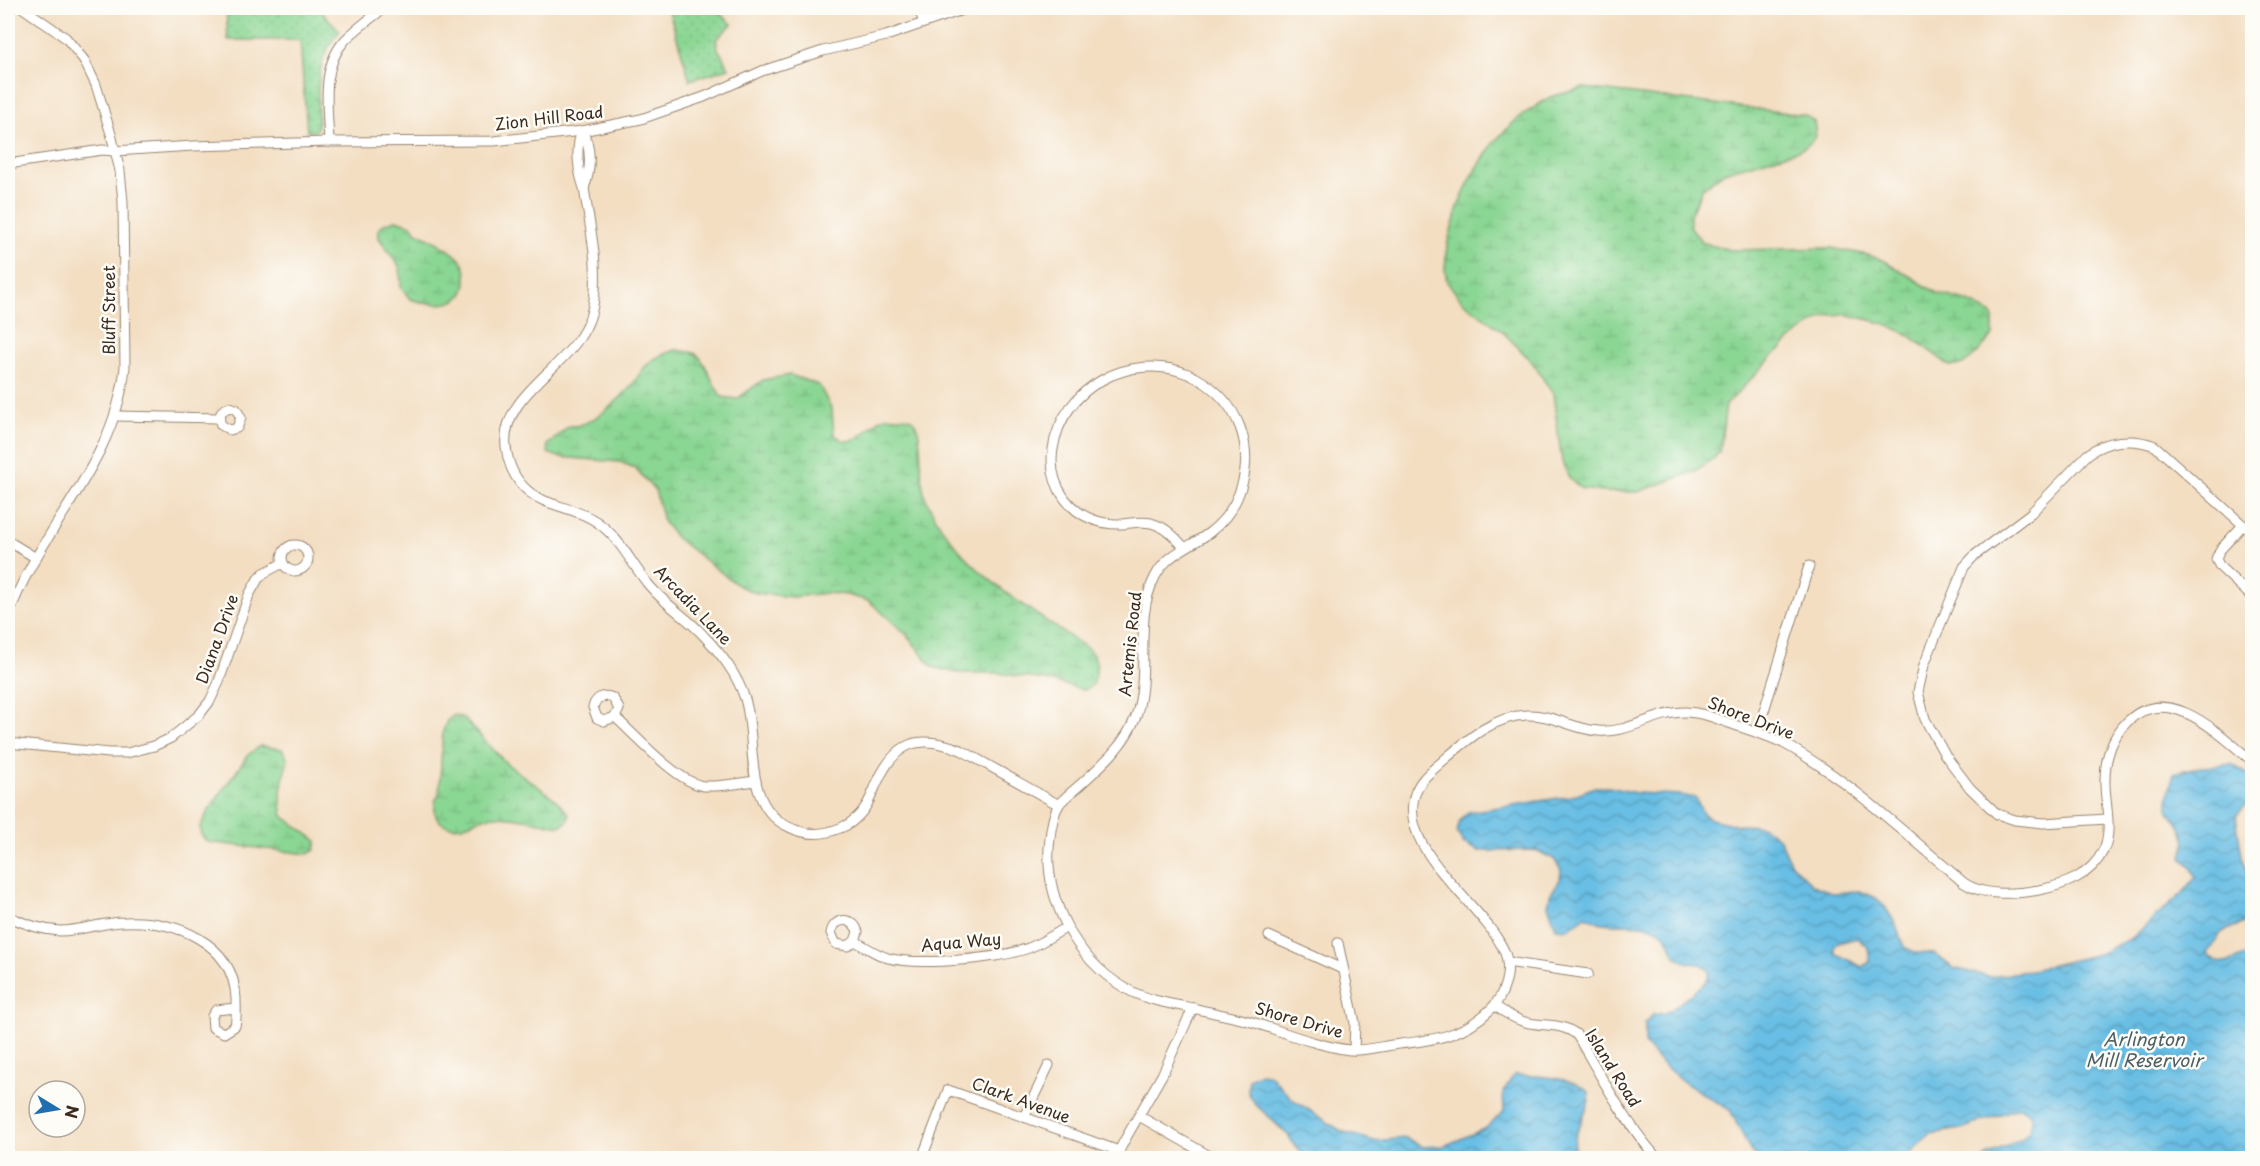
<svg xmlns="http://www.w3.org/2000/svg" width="2260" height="1166" font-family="'Playpen Sans',sans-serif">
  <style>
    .wetland { fill: url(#wetland-marsh); stroke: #628058; stroke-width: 1.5 }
    .park { fill: url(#park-dots); stroke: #628058; stroke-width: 1.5 }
    .water { fill: url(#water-waves); stroke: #527481; stroke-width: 1.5; fill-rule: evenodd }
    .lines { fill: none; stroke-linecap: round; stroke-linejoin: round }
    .minor-casing { stroke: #978470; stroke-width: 11 }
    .minor { stroke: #fff; stroke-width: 9 }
    .labels { text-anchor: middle; stroke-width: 5; stroke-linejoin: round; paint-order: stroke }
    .street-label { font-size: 16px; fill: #3b2a1e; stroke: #fdfcf7 }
    .water-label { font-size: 18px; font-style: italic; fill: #4b5e63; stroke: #fdfcf7 }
  </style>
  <defs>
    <pattern id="wetland-marsh" width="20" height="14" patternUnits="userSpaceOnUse" patternTransform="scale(1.5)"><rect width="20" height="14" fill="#8ad693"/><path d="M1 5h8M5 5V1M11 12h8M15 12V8" fill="none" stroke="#78b87e"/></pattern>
    <pattern id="park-dots" width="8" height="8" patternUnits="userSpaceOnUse" patternTransform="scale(1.5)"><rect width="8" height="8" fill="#8ad693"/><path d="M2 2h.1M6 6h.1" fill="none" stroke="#78b87e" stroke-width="1.8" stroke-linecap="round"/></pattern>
    <pattern id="water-waves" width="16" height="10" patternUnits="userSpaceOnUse" patternTransform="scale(1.5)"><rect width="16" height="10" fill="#68bee4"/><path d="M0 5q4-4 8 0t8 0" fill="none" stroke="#579bb8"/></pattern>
  </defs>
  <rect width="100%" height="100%" fill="#fdfcf7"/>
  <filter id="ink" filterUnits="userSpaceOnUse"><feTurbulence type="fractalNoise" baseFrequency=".0167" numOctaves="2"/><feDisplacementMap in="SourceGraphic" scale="12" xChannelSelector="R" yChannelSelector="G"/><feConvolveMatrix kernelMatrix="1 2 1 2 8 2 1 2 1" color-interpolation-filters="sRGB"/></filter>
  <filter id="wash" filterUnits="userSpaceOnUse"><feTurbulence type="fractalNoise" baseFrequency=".008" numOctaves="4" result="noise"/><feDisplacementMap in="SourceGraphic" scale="24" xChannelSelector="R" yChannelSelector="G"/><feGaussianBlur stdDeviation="1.35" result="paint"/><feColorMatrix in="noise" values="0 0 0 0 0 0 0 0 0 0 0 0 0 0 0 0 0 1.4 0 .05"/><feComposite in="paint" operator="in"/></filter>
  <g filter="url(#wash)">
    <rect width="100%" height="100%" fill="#f3dec2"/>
    <g class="wetland">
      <path d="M1584,88L1805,115L1814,122L1816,136L1808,145L1799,150L1724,172L1702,189L1690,215V226L1701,241L1710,245L1731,250L1831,248L1868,255L1885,261L1937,293L1966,301L1991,313L1993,319V335C1981,348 1969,368 1950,366L1909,335L1886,324L1845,314L1831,315L1820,319L1798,334L1775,354L1726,405L1720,451L1714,458L1695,471L1638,492H1602L1582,489L1569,478L1562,462L1553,394L1533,363L1502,331L1462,301L1447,282L1445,269L1447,245L1459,204L1472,176L1494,142L1518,118L1550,97Z"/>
      <path d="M396,220L412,225L415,231C427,236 456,252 462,262C466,268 466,273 466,280C466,311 429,305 410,299L401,287L400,267L379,238V228L384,224Z"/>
      <path d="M676,350C681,351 691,351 696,354C705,359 713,387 722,397L737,399L763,380L790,375L819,385L832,410L834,434C854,453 865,428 883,418C887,415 895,417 900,417C905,417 909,417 913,420C925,431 917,479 926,499C957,569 1028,608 1088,649C1100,662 1097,668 1093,684L1085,690L1046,680L998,673H957L933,667L906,634L869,601L847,595L826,593L793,597L756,593L739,586L676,538L663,521L655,490L635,468L620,462L559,457L548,453L547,445C555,440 561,432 569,426C590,428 620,400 633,384C638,378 641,370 647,365C654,357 666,353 676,350Z"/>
      <path d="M454,715L463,718L507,764L554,798L569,814L568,821L560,826C539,822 516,816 495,816C477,815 460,835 442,823C436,819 434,814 435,807C435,802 435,799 439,795L443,731L447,721Z"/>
      <path d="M260,746L282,749L288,759C283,779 278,795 283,816L317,841L315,850L308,854L207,842L201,835L200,828L208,811L248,755Z"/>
    </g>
    <g class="park">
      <path d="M226,8H318L340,31C314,59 318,91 318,126L315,131L307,132L300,40H228Z"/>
      <path d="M668,8H714L732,24L716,40L718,49L729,68L690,80Z"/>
    </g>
    <g class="water">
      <path d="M2231,764L2252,777V802L2245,806L2236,816L2242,856L2252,886L2251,915L2243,923L2222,932L2207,953C2225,972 2233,959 2252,953V1158H1983L2022,1139L2029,1131L2032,1115L2020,1107L1961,1129L1930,1134L1909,1154L1910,1158H1761L1751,1152L1730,1110L1685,1083L1662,1064L1645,1045V1023L1652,1015L1665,1013L1675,1007L1706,982L1710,972L1701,964C1660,963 1681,938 1654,928C1638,922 1620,926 1603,923C1597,922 1591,918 1586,916L1568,929L1556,928L1548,905L1550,895L1560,880L1561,870L1554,859L1535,850L1479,851L1463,843L1457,832L1460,821L1468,812L1572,796L1595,787H1609L1636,793L1680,795L1696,798L1703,814L1711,819L1737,825L1762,826L1780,839L1791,864L1813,885L1833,893L1860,891L1876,898L1884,905L1895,923L1904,947L1917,953L1935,954L1953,968L1991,977L2036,969L2099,954L2133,937L2182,894L2196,877L2191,866L2182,858C2185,846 2187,835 2179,824C2175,819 2170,816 2168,808C2167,797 2171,784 2174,774C2190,765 2213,768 2231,764ZM1857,938L1868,947L1870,962L1862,967L1835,953V944Z"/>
      <path d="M1261,1073L1270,1075L1292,1099L1341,1131L1374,1141L1406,1138L1423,1147L1444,1146L1486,1128L1504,1111L1503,1092L1514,1075C1541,1077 1567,1075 1589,1092C1592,1112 1569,1131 1575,1158H1308L1295,1146L1288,1135L1255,1104L1248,1092L1249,1079Z"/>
    </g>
  </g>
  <g filter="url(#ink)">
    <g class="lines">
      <g class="minor-casing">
        <g id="minor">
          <path d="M918,8L924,22"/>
          <path d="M582,131C575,148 578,171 584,188C590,229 602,274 591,314C577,366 500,391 506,447C508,464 514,479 528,491C547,507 576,507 597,522C620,538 631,563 648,584C664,604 687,617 704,636C722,655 737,674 745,699C758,741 741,805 789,827C801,833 815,835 828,832C838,829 848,826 855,819C866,810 871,797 876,785C895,742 917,733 961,750L1059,805"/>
          <path d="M582,131C592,147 591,171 584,188"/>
          <path d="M329,142C328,108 320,68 345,40C357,28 371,18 384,8"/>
          <path d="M8,164L102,150L115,151L193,146L329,142L494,141L582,131L641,119L704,97L762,71L823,51L886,36L968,8"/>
          <path d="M115,416L219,418L221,425L230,430L237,428L241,418L236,409L229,407L222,411L219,418"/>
          <path d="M2243,525L2220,550L2216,559L2220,567L2252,597"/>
          <path d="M8,541L36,558"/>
          <circle cx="295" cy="558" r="13"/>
          <path d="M1184,547C1174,536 1166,527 1151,523C1141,521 1132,523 1122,524C1100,525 1079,517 1065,499C1054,484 1050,467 1053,449C1062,387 1131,351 1188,374C1212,384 1231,403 1240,427C1254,465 1241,509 1209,533C1189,548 1167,553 1155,577C1133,619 1151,672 1136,716C1125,745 1103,764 1081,784C1074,790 1065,797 1059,804C1054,813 1051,828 1050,838C1042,896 1075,959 1125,988C1145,1000 1170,1004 1193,1008"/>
          <path d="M8,617C39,528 115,466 125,367L123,202L120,171L111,134L96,85L84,60L66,38L23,8"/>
          <path d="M615,717L604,721L597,718L593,707C596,697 604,694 613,698L619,709L615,717C636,736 678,783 704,786C721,787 739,783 756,781"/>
          <path d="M1757,733L1809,566"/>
          <path d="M8,743L109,753H127L154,746L171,738L199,715L210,701L218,684L249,595L258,579L264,573L283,563"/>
          <path d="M2107,819L2043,823L2015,820L1997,814L1970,788L1945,755L1925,719L1918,692L1924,665L1964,567L1975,555L2031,513L2087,455C2105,440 2133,437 2155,446L2252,533"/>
          <path d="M8,916C24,924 42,930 60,931C82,931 103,922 124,922C174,920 233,941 236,998C236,1007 237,1017 235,1026L224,1033L213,1028L212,1016L216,1010L236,1008"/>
          <path d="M1269,936L1342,969"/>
          <path d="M855,941L848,946L836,944L831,933C834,917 853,916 858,932L855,941C866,947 877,955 888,958C919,966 1001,959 1031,947C1043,942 1055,934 1067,927"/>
          <path d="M1338,943L1355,1023L1354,1050"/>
          <path d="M1507,962L1588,974"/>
          <path d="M1495,1006C1504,1012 1514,1019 1525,1022C1543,1027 1562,1022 1577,1035C1601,1077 1625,1122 1657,1158"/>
          <path d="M1139,1116L1213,1158"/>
          <path d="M1024,1117L1049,1065"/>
          <path d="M922,1158L948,1090L1119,1151"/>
          <path d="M1116,1158L1123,1143L1162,1075L1193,1008C1212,1013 1233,1016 1252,1022C1284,1032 1317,1046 1350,1050C1364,1051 1379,1047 1392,1045C1432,1040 1461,1038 1491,1009C1504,996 1512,971 1505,953C1486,905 1393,849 1416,791C1422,777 1434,769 1444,760C1468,739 1494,716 1527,715C1552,714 1573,729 1598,731C1628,734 1655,712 1685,712C1702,712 1717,719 1732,724C1749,730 1767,735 1783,743C1847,778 1908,836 1964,883C1985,897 2015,894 2039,890C2064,885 2091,876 2103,851C2114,830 2104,802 2105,779C2105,758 2112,736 2128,721C2169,682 2220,735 2252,761"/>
        </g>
      </g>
      <use href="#minor" class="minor"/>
    </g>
  </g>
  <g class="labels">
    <g class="street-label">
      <text transform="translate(549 118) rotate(-7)" y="6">Zion Hill Road</text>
      <text transform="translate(109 310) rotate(-90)" y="6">Bluff Street</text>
      <text transform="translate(693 605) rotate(46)" y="6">Arcadia Lane</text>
      <text transform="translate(217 639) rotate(-70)" y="6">Diana Drive</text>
      <text transform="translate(1130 644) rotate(-84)" y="6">Artemis Road</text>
      <text transform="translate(1751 718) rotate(21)" y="6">Shore Drive</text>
      <text transform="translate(961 942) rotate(-5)" y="6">Aqua Way</text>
      <text transform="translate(1299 1020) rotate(16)" y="6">Shore Drive</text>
      <text transform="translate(1613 1068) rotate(58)" y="6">Island Road</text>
      <text transform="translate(1021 1100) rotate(20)" y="6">Clark Avenue</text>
    </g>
    <g class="water-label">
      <text x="2144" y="1046">Arlington<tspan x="2144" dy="21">Mill Reservoir</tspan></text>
    </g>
  </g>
  <rect width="2260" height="1166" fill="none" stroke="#fdfcf7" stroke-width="30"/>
  <g transform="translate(57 1109) rotate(101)"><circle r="28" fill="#fdfcf7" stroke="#afa8a0" stroke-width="1.5"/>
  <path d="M0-4.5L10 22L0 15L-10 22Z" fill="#1f6fb2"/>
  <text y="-9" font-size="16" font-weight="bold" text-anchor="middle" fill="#3b2a1e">N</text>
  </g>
</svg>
